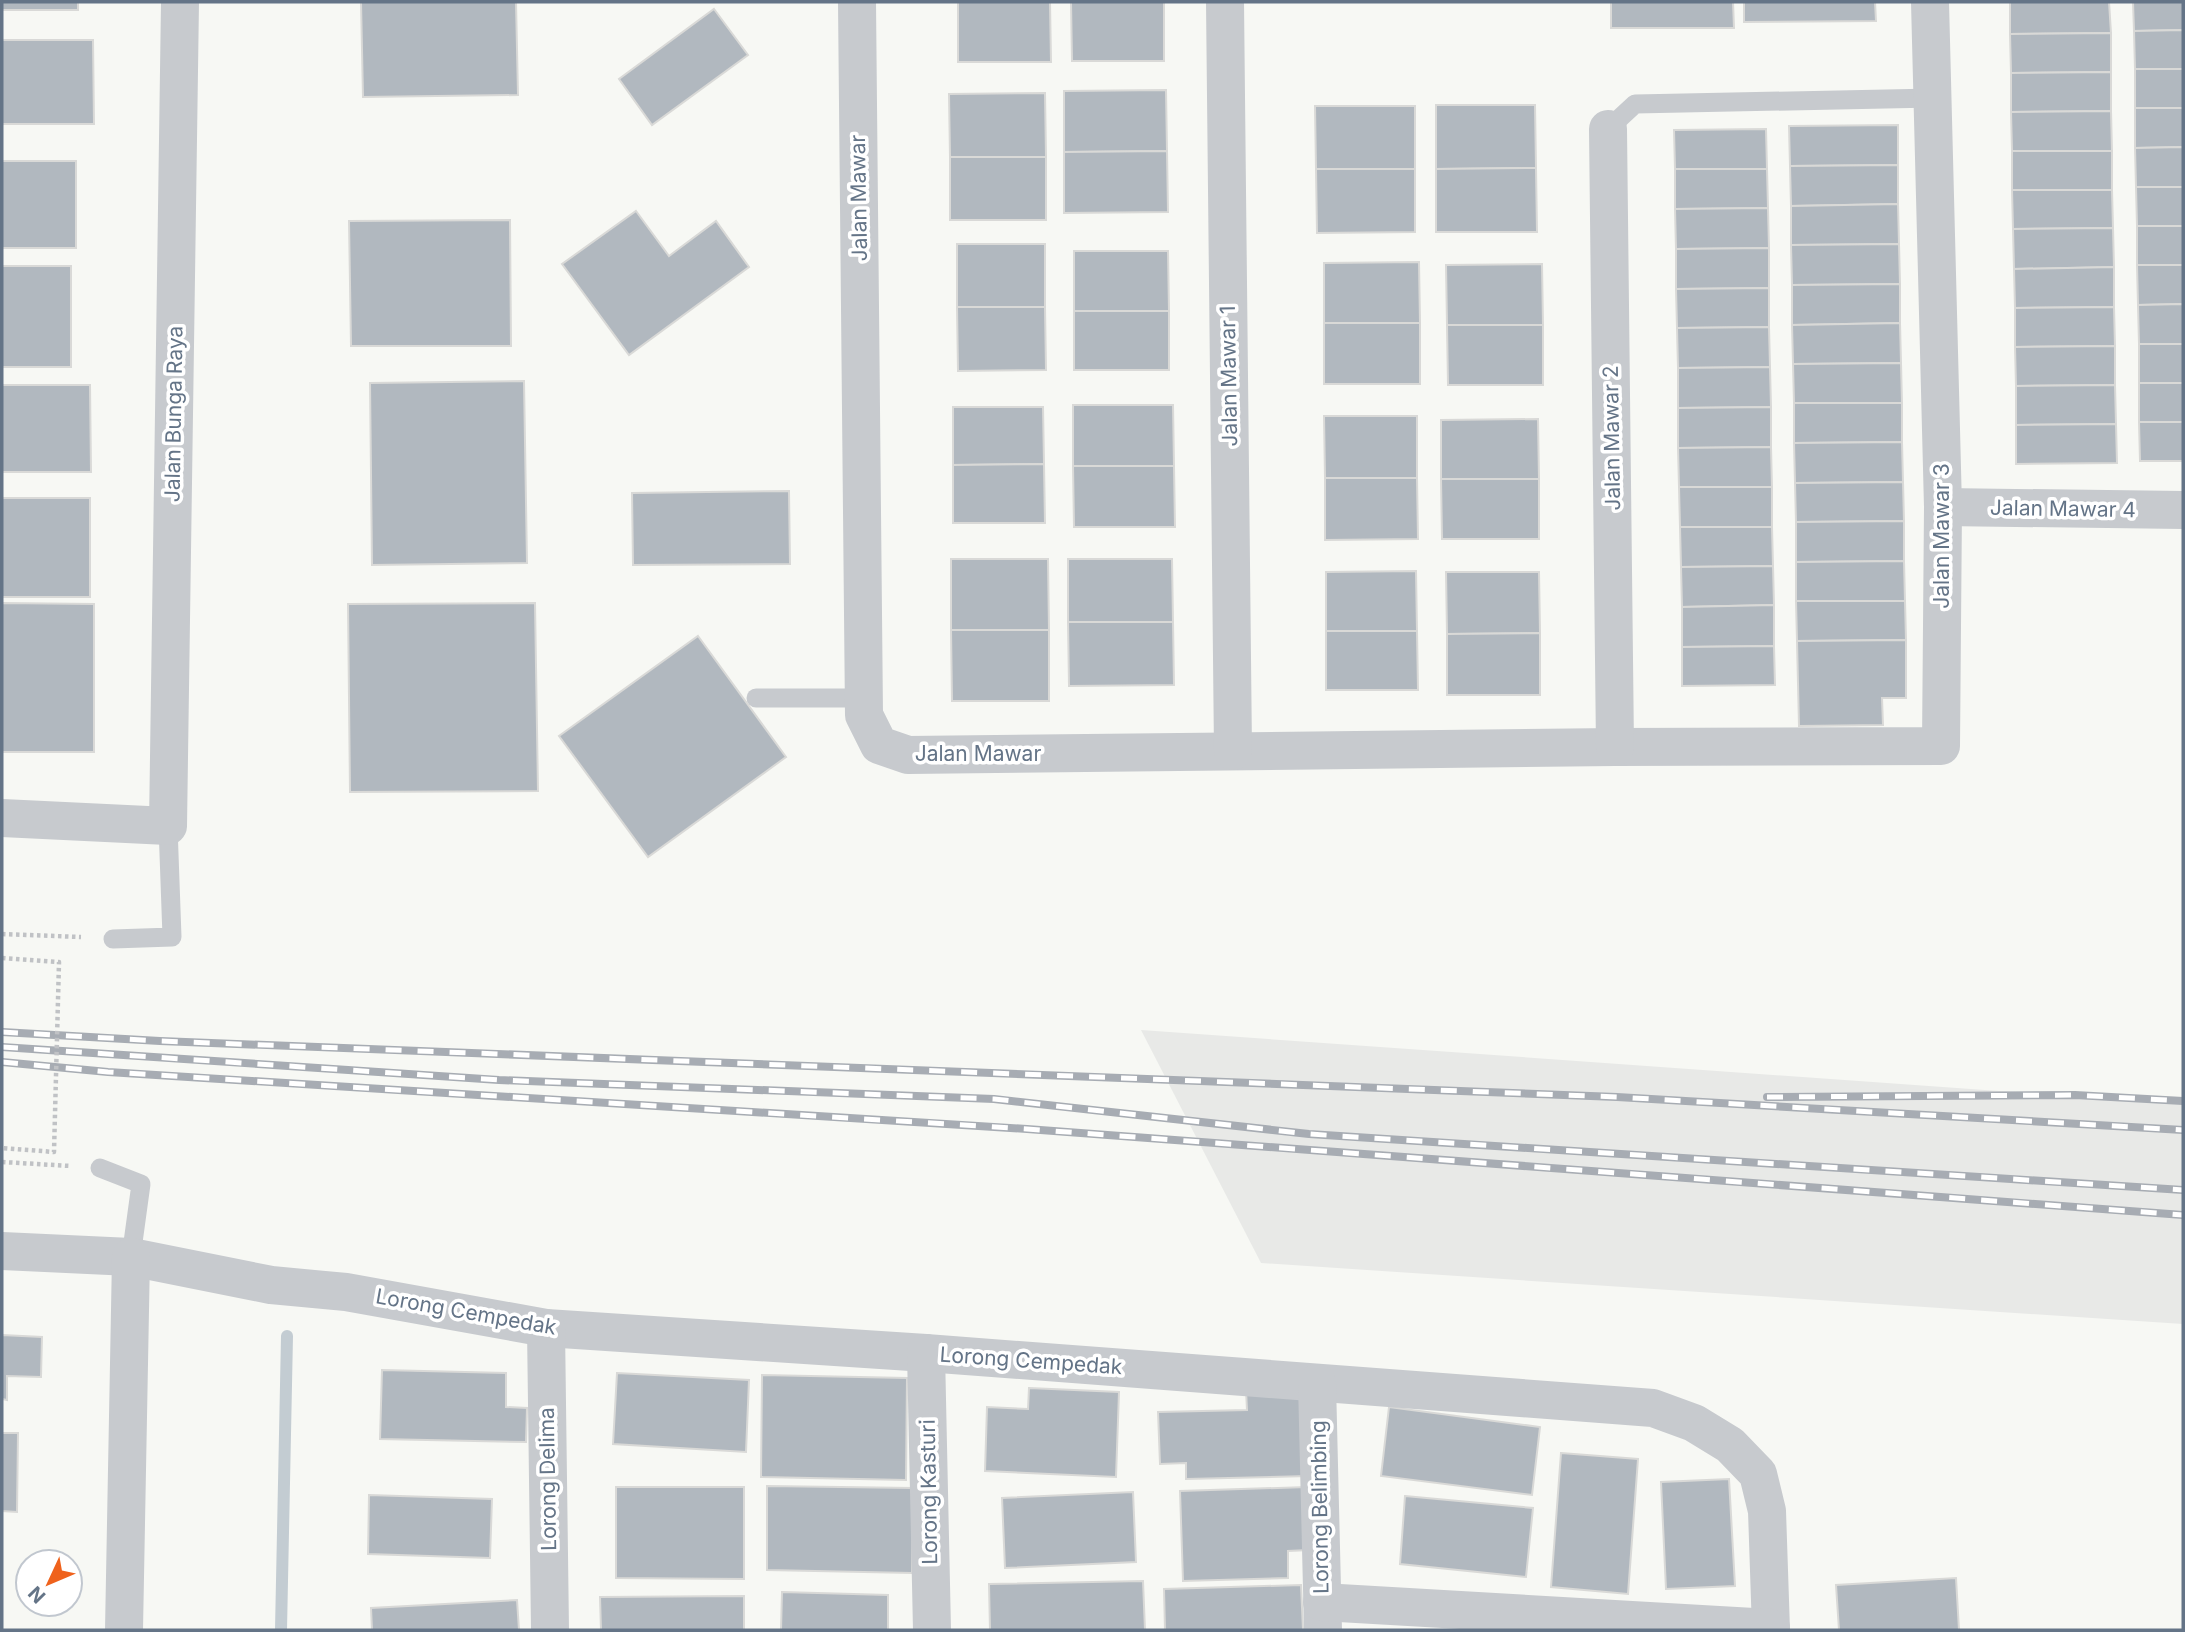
<svg xmlns="http://www.w3.org/2000/svg" width="2185" height="1632" font-family="Inter,sans-serif">
  <style>
    .built { fill: #e8e9e7 }
    .lines { fill: none; stroke-linecap: round; stroke-linejoin: round }
    .stream { stroke: #c3ccd2; stroke-width: 12 }
    .building { fill: #b1b8bf; stroke: #d9d9d7; stroke-width: 2 }
    .path { stroke: #c0c2c5; stroke-width: 4.5; stroke-dasharray: 3.5 3.5; stroke-linecap: butt }
    .service { stroke: #c7cace; stroke-width: 19 }
    .minor { stroke: #c7cace; stroke-width: 38 }
    .rail-casing { stroke: #a7acb3; stroke-width: 8 }
    .rail { stroke: #fff; stroke-width: 5; stroke-dasharray: 16; stroke-linecap: butt }
    .path-bridge { stroke: #c0c2c5; stroke-width: 4.5; stroke-dasharray: 3.5 3.5; stroke-linecap: butt }
    .labels { text-anchor: middle; stroke-width: 7; stroke-linejoin: round; paint-order: stroke }
    .street-label { font-size: 21px; fill: #647487; stroke: #fff }
  </style>
  <rect width="100%" height="100%" fill="#f7f8f4"/>
  <path class="built" d="M1141,1030L2183,1104V1324L1261,1263Z"/>
  <g class="lines">
    <path class="stream" d="M281,1630L287,1336"/>
  </g>
  <g class="building">
    <rect x="2" y="2" width="76" height="8"/>
    <path d="M361,2H516L518,95L363,97Z"/>
    <path d="M958,2H1050L1051,62H958Z"/>
    <path d="M1071,2H1164V61H1072Z"/>
    <path d="M1611,2H1733L1734,28H1611Z"/>
    <path d="M1744,2H1875L1876,21L1744,22Z"/>
    <path d="M2010,2H2109L2111,33L2010,34Z"/>
    <path d="M2133,2H2183V30L2134,31Z"/>
    <path d="M714,9L748,55L652,125L619,79Z"/>
    <path d="M2183,30V69H2135L2134,31Z"/>
    <path d="M2111,33V72L2011,73L2010,34Z"/>
    <path d="M2,40H93L94,124H2Z"/>
    <rect x="2135" y="69" width="48" height="39"/>
    <path d="M2111,72V111L2011,112V73Z"/>
    <path d="M1166,90L1167,151L1064,152V91Z"/>
    <path d="M1045,93L1046,157H950L949,94Z"/>
    <path d="M1436,105H1535L1536,168L1436,169Z"/>
    <path d="M1315,106H1415V169H1316Z"/>
    <path d="M2135,108H2183V147L2135,148Z"/>
    <path d="M2111,111L2112,151H2012L2011,112Z"/>
    <path d="M1898,125V165L1790,166L1789,126Z"/>
    <path d="M1766,129L1767,169H1675L1674,130Z"/>
    <path d="M2183,147V187H2136L2135,148Z"/>
    <path d="M1167,151L1168,212L1064,213V152Z"/>
    <rect x="2012" y="151" width="100" height="39"/>
    <rect x="950" y="157" width="96" height="63"/>
    <rect x="2" y="161" width="74" height="87"/>
    <path d="M1898,165V204L1791,206L1790,166Z"/>
    <path d="M1536,168L1537,232H1436V169Z"/>
    <path d="M1316,169H1415V232L1317,233Z"/>
    <path d="M1675,169H1767L1768,208L1675,209Z"/>
    <path d="M2136,187H2183V226H2137Z"/>
    <path d="M2012,190H2112L2113,228L2013,229Z"/>
    <path d="M1898,204L1899,244L1791,245V206Z"/>
    <path d="M1768,208L1769,248L1676,249L1675,209Z"/>
    <path d="M636,211L669,256L716,221L749,267L629,355L562,264Z"/>
    <path d="M510,220L511,346H351L349,221Z"/>
    <rect x="2137" y="226" width="46" height="39"/>
    <path d="M2113,228L2114,267L2014,269L2013,229Z"/>
    <rect x="957" y="244" width="88" height="63"/>
    <path d="M1899,244L1900,284L1792,285L1791,245Z"/>
    <path d="M1769,248V288L1676,289V249Z"/>
    <path d="M1074,251H1168L1169,311H1074Z"/>
    <path d="M1419,262L1420,323H1324V263Z"/>
    <path d="M1542,264L1543,325H1447L1446,265Z"/>
    <path d="M2137,265H2183V304L2138,305Z"/>
    <rect x="2" y="266" width="69" height="101"/>
    <path d="M2114,267V307L2015,308L2014,269Z"/>
    <path d="M1900,284V323L1792,325V285Z"/>
    <path d="M1769,288V327L1677,328L1676,289Z"/>
    <path d="M2183,304V344H2139L2138,305Z"/>
    <path d="M957,307H1045L1046,370L958,371Z"/>
    <path d="M2114,307L2115,346L2015,347V308Z"/>
    <rect x="1074" y="311" width="95" height="59"/>
    <rect x="1324" y="323" width="96" height="61"/>
    <path d="M1900,323L1901,363L1793,364L1792,325Z"/>
    <path d="M1447,325H1543V385H1448Z"/>
    <path d="M1769,327L1770,367L1678,368L1677,328Z"/>
    <rect x="2139" y="344" width="44" height="39"/>
    <path d="M2115,346V385L2016,386L2015,347Z"/>
    <path d="M1901,363L1902,403H1794L1793,364Z"/>
    <path d="M1770,367L1771,407L1678,408V368Z"/>
    <path d="M524,381L527,563L372,565L370,383Z"/>
    <rect x="2139" y="383" width="44" height="39"/>
    <path d="M2,385H90L91,472H2Z"/>
    <path d="M2115,385L2116,424L2016,425V386Z"/>
    <path d="M1794,403H1902V442L1794,443Z"/>
    <path d="M1073,405H1173L1174,466H1073Z"/>
    <path d="M953,407H1043L1044,464L953,465Z"/>
    <path d="M1771,407V447L1678,448V408Z"/>
    <path d="M1324,416H1417V478H1325Z"/>
    <path d="M1538,419L1539,479H1441V420Z"/>
    <path d="M2139,422H2183V461H2140Z"/>
    <path d="M2116,424L2117,463L2016,464V425Z"/>
    <path d="M1902,442L1903,482L1795,483L1794,443Z"/>
    <path d="M1771,447L1772,487H1679L1678,448Z"/>
    <path d="M1044,464L1045,523H953V465Z"/>
    <path d="M1073,466H1174L1175,527H1074Z"/>
    <path d="M1325,478H1417L1418,539L1325,540Z"/>
    <path d="M1441,479H1539V539H1442Z"/>
    <path d="M1903,482L1904,521L1796,522L1795,483Z"/>
    <path d="M1679,487H1772V527H1680Z"/>
    <path d="M789,491L790,564L633,565L632,493Z"/>
    <rect x="2" y="498" width="88" height="99"/>
    <path d="M1904,521V561L1796,562V522Z"/>
    <path d="M1680,527H1772L1773,566L1681,567Z"/>
    <path d="M951,559H1048L1049,630H951Z"/>
    <path d="M1068,559H1172L1173,622H1068Z"/>
    <path d="M1904,561L1905,601H1796V562Z"/>
    <path d="M1773,566L1774,605L1682,607L1681,567Z"/>
    <path d="M1416,571L1417,631H1326V572Z"/>
    <path d="M1446,572H1539L1540,633L1447,634Z"/>
    <path d="M1796,601H1905L1906,640L1797,641Z"/>
    <path d="M2,603L94,604V752H2Z"/>
    <path d="M535,603L538,791L350,792L348,604Z"/>
    <path d="M1774,605V646L1682,647V607Z"/>
    <path d="M1068,622H1173L1174,685L1069,686Z"/>
    <path d="M951,630H1049V701H952Z"/>
    <path d="M1326,631H1417L1418,690H1326Z"/>
    <path d="M1540,633V695H1447V634Z"/>
    <path d="M698,636L786,757L648,857L559,736Z"/>
    <path d="M1906,640V698H1882L1883,725L1799,726L1797,641Z"/>
    <path d="M1774,646L1775,685L1682,686V647Z"/>
    <path d="M2,1335L42,1337L41,1377L7,1376V1400L2,1399Z"/>
    <path d="M382,1370L506,1373V1407L527,1408L526,1442L380,1439Z"/>
    <path d="M617,1373L749,1380L746,1452L613,1444Z"/>
    <path d="M762,1375L907,1378L906,1480L761,1477Z"/>
    <path d="M1029,1388L1119,1392L1116,1477L985,1471L987,1407L1028,1409Z"/>
    <path d="M1305,1388L1308,1476L1186,1479V1463L1160,1464L1158,1412L1247,1410L1246,1390Z"/>
    <path d="M1389,1407L1540,1427L1532,1495L1381,1476Z"/>
    <path d="M2,1433H18L17,1512L2,1511Z"/>
    <path d="M1561,1453L1638,1459L1628,1594L1551,1587Z"/>
    <path d="M1729,1479L1735,1586L1666,1589L1661,1482Z"/>
    <path d="M767,1486L913,1488L912,1573L767,1570Z"/>
    <path d="M616,1487H744V1579L616,1578Z"/>
    <path d="M1307,1487L1309,1550L1288,1551V1578L1183,1581L1180,1491Z"/>
    <path d="M1133,1492L1136,1562L1005,1568L1002,1498Z"/>
    <path d="M369,1495L492,1499L490,1558L368,1554Z"/>
    <path d="M1405,1496L1533,1508L1526,1577L1400,1564Z"/>
    <path d="M1956,1578L1959,1630H1839L1836,1585Z"/>
    <path d="M1143,1581L1145,1630H990L989,1584Z"/>
    <path d="M1301,1585L1303,1630H1165L1164,1589Z"/>
    <path d="M782,1592L888,1595V1630H781Z"/>
    <path d="M744,1596V1630H601L600,1597Z"/>
    <path d="M517,1600L519,1630H372L371,1608Z"/>
  </g>
  <g class="lines">
    <g class="path">
      <path d="M2,934L81,937"/>
      <path d="M2,1162L71,1166"/>
    </g>
    <g class="service">
      <path d="M1608,129L1635,104L1934,98"/>
      <path d="M756,698H864"/>
      <path d="M113,939L172,937L168,826"/>
      <path d="M100,1168L141,1184L131,1257"/>
    </g>
    <g class="minor">
      <path d="M857,2L864,715L879,745L908,755L1615,747L1941,746L1943,507L1930,2"/>
      <path d="M1225,2L1233,751"/>
      <path d="M1608,129L1615,747"/>
      <path d="M1943,507L2183,510"/>
      <path d="M2,818L168,826L180,2"/>
      <path d="M2,1251L131,1257L271,1285L346,1292L546,1328L926,1353L1653,1408L1694,1423L1730,1445L1758,1474L1767,1511L1771,1630"/>
      <path d="M546,1328L550,1630"/>
      <path d="M926,1353L932,1630"/>
      <path d="M1317,1383L1323,1630"/>
      <path d="M1322,1602L1771,1628"/>
      <path d="M124,1630L131,1257"/>
    </g>
    <g class="rail-casing">
      <g id="rail">
        <path d="M2,1032L160,1041L1617,1097L2183,1130"/>
        <path d="M2,1047L499,1080L994,1099L1309,1134L2183,1190"/>
        <path d="M2,1062L108,1072L1027,1129L2183,1215"/>
        <path d="M1767,1097L2075,1095L2183,1101"/>
      </g>
    </g>
    <use href="#rail" class="rail"/>
    <path class="path-bridge" d="M2,958L59,962L54,1152L2,1148"/>
  </g>
  <g class="labels">
    <g class="street-label">
      <text transform="translate(859 198) rotate(-91)" y="7">Jalan Mawar</text>
      <text transform="translate(1229 376) rotate(-91)" y="7">Jalan Mawar 1</text>
      <text transform="translate(174 414) rotate(-89)" y="7">Jalan Bunga Raya</text>
      <text transform="translate(1612 438) rotate(-91)" y="7">Jalan Mawar 2</text>
      <text transform="translate(2063 509) rotate(1)" y="7">Jalan Mawar 4</text>
      <text transform="translate(1942 536) rotate(-90)" y="7">Jalan Mawar 3</text>
      <text x="978" y="761">Jalan Mawar</text>
      <text transform="translate(466 1312) rotate(10)" y="7">Lorong Cempedak</text>
      <text transform="translate(1031 1361) rotate(4)" y="7">Lorong Cempedak</text>
      <text transform="translate(548 1479) rotate(-91)" y="7">Lorong Delima</text>
      <text transform="translate(929 1492) rotate(-91)" y="7">Lorong Kasturi</text>
      <text transform="translate(1320 1507) rotate(-91)" y="7">Lorong Belimbing</text>
    </g>
  </g>
  <rect width="2185" height="1632" fill="none" stroke="#647487" stroke-width="7"/>
  <g transform="translate(49 1583) rotate(226)"><circle r="33" fill="#ffffff" stroke="#c1c7cf" stroke-width="2"/>
  <path d="M0-5L12 26L0 18L-12 26Z" fill="#ef621c"/>
  <text y="-10" font-size="19" font-weight="bold" text-anchor="middle" fill="#647487">N</text>
  </g>
</svg>
